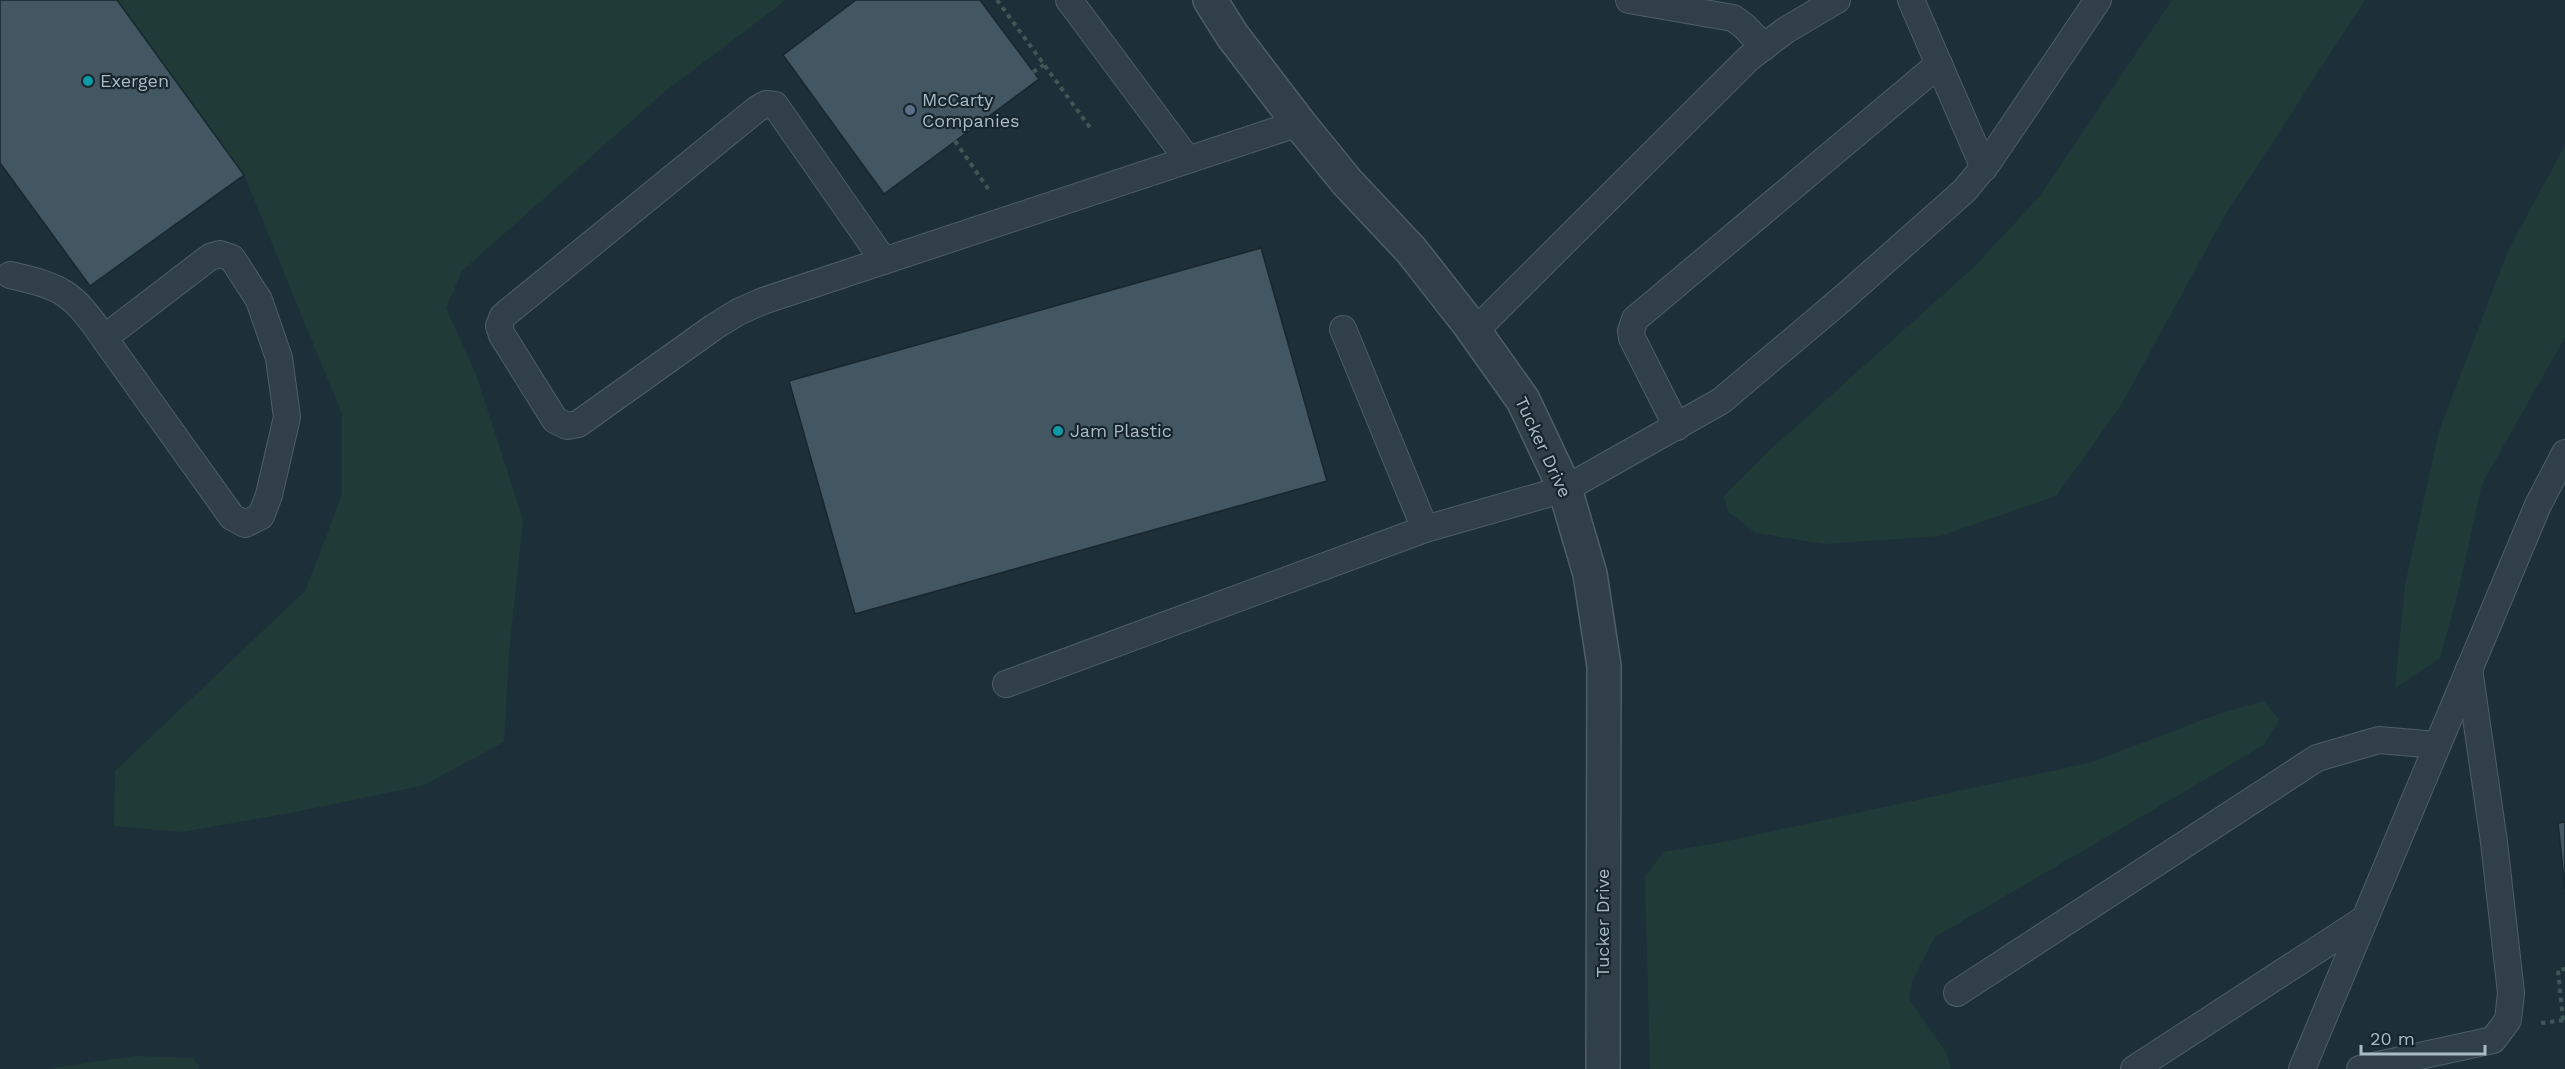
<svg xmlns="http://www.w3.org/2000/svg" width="2565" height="1069" font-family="'Work Sans',sans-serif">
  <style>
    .green { fill: #203b37 }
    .building { fill: #435762; stroke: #19272f; stroke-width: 1.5 }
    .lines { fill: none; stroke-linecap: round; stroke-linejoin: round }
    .lane-casing { stroke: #4e5e67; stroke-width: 28 }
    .street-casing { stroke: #4e5e67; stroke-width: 36 }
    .path { stroke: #3f5855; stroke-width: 4; stroke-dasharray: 4.5 4.5; stroke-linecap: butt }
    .lane { stroke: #314048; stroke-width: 26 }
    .street { stroke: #314048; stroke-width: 33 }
    .culture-dot { fill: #0f9aa8; stroke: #17252c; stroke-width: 2 }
    .service-dot { fill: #5c6f8a; stroke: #17252c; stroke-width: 2 }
    .labels { text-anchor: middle; stroke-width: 4.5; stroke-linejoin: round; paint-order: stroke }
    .poi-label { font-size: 18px; fill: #aabbc6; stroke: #17252c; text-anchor: start }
    .street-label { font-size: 18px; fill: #aabbc6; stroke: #17252c }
  </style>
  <rect width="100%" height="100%" fill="#1d2f38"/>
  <g class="green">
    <path d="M117,0H786L663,93L462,271L446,308L476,374L523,520L509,653L504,742L424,785L296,812L181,832L114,826L115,771L305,591L342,495V414L244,175Z"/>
    <path d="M2172,0H2365L2224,217L2120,407L2056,496L1940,536L1825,544L1756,533L1728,512L1724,496L1771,449L1973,268L2040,196Z"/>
    <path d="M2565,145V337L2482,484L2459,589L2440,658L2395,688L2405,585L2439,431L2508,251Z"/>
    <path d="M2264,701L2279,720L2264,745L1935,937L1912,981L1909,999L1946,1052L1951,1069H1650L1645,877L1663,852L1718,843L2089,763L2221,713Z"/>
    <path d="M134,1056L193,1058L200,1069H46Z"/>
  </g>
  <g class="building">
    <path d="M0,0H117L244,175L90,286L0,163Z"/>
    <path d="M856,0H980L1039,79L884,194L783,55Z"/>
    <path d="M1261,248L1327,481L855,614L789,381Z"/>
    <path d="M2565,822V889L2558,823Z"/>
  </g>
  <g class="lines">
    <g class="lane-casing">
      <g id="lane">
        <path d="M1069,0L1188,160"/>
        <path d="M1629,0L1733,18L1744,26L1764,47"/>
        <path d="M1911,0L1984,168"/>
        <path d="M884,261L775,105L766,104L757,109L503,316L499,326L502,335L555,420L567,426L578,424L714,327L738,312L763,301L1299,123"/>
        <path d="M10,275C63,287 72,292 104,338L232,517L245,524L261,516L269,495L287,417L279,358L259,300L232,258L220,254L210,257L104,338"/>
        <path d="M1343,329L1425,529"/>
        <path d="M1474,332L1749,58L1786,30L1837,0"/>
        <path d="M1677,427L1632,338L1631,331L1635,319L1939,64"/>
        <path d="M1006,684L1425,529L1565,489L1721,401L1842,299L1964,191L1989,161L2098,0"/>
        <path d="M1957,993L2317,758L2379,740L2437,745"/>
        <path d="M2134,1069L2363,920"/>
        <path d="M2302,1069L2538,505L2565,453"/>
        <path d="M2360,1069L2493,1040L2508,1020L2511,993L2494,842L2469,669"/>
      </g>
    </g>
    <g class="street-casing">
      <path id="street" d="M1210,0L1232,35L1299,123L1347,182L1411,250L1469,324L1523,400L1565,489L1590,574L1604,666L1603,1069"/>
    </g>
    <g class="path">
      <path d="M997,0L1091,129"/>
      <path d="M1033,72L1044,65"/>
      <path d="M955,141L989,190"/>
      <path d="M2563,1020L2558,970L2565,969"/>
      <path d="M2541,1023L2565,1020"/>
    </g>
    <use href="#lane" class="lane"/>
    <use href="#street" class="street"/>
  </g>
  <g class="culture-dot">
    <circle cx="88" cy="81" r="6"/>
    <circle cx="1058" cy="431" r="6"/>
  </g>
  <circle class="service-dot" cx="910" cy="110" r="6"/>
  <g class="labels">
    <g class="poi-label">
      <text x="100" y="87">Exergen</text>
      <text x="922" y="106">McCarty<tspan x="922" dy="21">Companies</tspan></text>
      <text x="1070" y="437">Jam Plastic</text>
    </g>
    <g class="street-label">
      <text transform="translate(1543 447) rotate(65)" y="6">Tucker Drive</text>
      <text transform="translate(1603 923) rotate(-90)" y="6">Tucker Drive</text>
    </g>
  </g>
  <path d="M2361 1045v9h124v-9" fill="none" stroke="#aabbc6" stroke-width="3"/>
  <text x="2370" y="1045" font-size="18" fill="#aabbc6" stroke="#17252c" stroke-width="4.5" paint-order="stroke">20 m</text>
</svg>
